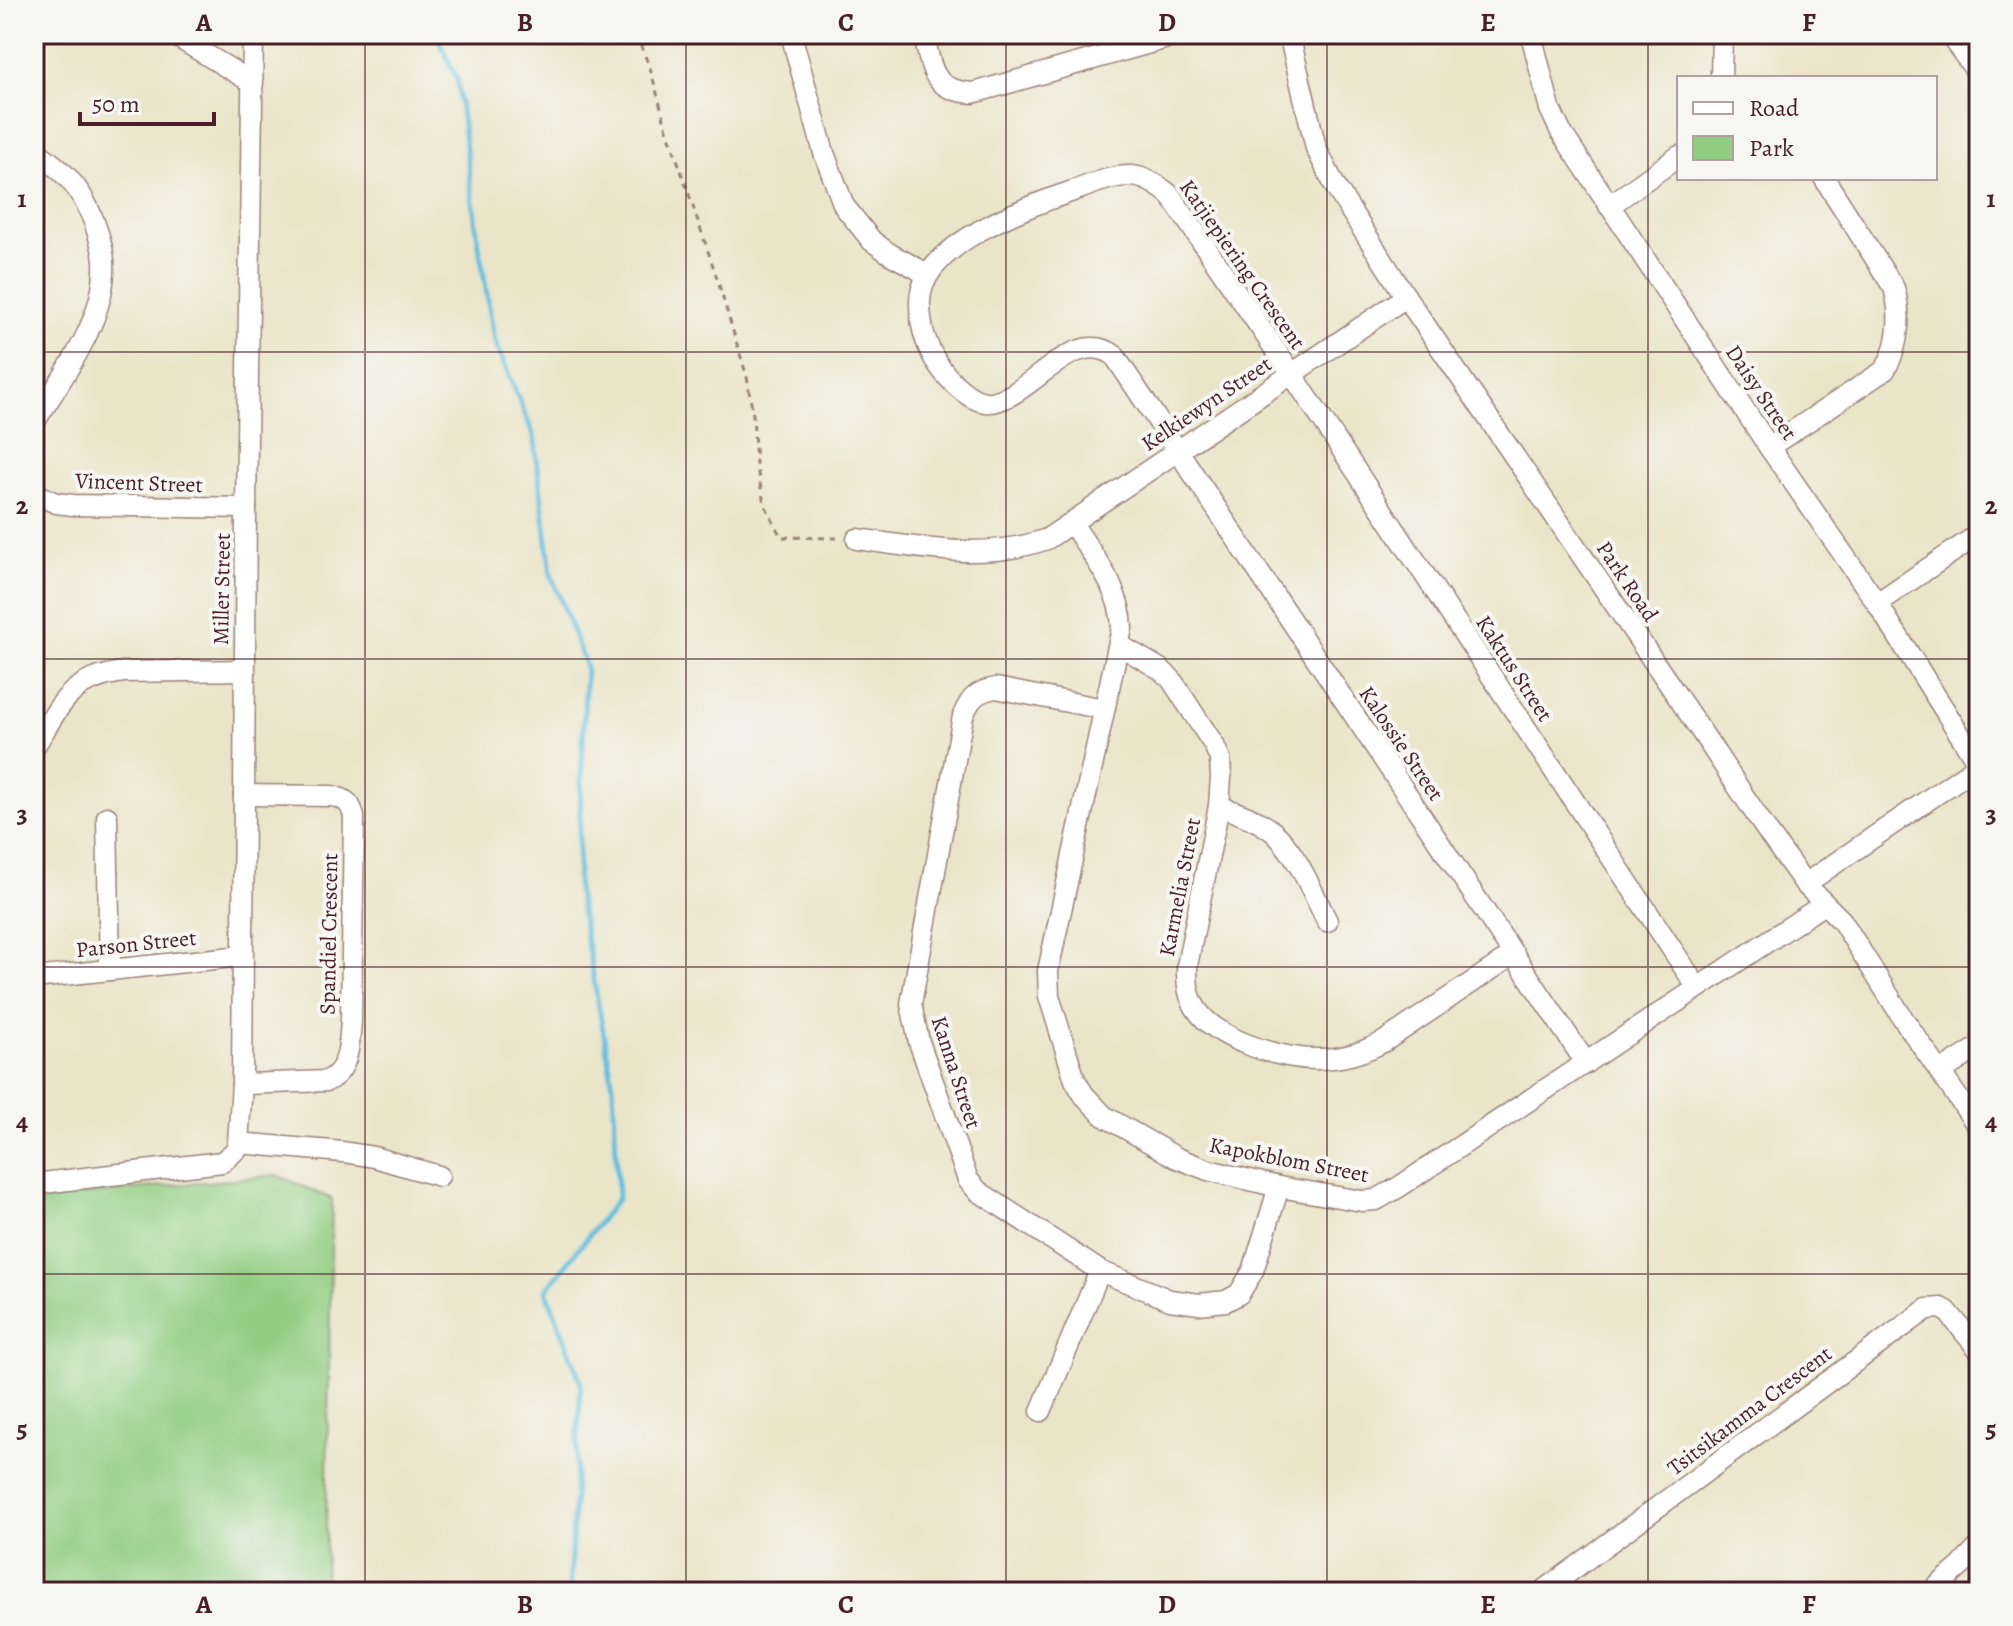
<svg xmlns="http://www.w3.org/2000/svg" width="2013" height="1626" font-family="Alegreya,serif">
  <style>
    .green { fill: #92ce82; stroke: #6e7656; stroke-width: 2 }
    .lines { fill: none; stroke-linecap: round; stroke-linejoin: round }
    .stream { stroke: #61bedf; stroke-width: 5 }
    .minor-casing { stroke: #9a827a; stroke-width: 23 }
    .path { stroke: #9a827a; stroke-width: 3; stroke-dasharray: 6 6; stroke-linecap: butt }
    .minor { stroke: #fff; stroke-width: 20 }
    .grid { fill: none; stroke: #4a1f2b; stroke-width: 2; stroke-opacity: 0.55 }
    .labels { text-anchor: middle; stroke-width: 8; stroke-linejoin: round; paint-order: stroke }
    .street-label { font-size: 22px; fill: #4a1f2b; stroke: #f6f6f2 }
    .neatline { fill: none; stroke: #4a1f2b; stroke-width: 3 }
    .grid-label { font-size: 26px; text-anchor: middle; font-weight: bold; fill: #4a1f2b }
  </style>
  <rect width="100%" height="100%" fill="#f6f6f2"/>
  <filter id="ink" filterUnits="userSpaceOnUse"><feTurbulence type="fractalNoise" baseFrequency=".0125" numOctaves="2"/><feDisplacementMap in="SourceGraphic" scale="16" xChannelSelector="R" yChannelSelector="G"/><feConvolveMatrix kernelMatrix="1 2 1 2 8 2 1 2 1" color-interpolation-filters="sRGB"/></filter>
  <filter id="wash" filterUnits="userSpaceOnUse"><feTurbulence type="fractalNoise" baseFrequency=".006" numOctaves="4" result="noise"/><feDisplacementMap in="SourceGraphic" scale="32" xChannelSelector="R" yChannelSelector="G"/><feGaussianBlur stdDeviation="1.8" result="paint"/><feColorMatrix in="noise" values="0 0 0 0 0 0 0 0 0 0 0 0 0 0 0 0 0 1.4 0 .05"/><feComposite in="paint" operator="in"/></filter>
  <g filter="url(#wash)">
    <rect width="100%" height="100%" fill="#eae5c9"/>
    <path class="green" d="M277,1175L332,1199L325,1592H34V1201L114,1191Z"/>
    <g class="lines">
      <path class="stream" d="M436,34L457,79L476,226L494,339L534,436L551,574L586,667L577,888L613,1085L618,1198L546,1290L581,1382L569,1592"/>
    </g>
  </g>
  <g filter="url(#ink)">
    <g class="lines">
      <g class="minor-casing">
        <g id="minor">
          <path d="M172,34L253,83"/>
          <path d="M791,34L824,153L844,206L872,241L890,254L918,269L926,276"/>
          <path d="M923,34C933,69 930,90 973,93L1182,34"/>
          <path d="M1289,34L1316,148L1336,188L1354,216L1406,297L1705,737L1769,834L1805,884L1842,921L1904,1020L1979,1128"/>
          <path d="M1531,34L1550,109L1561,132L1769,447L1877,603L1979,765"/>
          <path d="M1949,34L1979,75"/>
          <path d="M1721,78L1722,34"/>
          <path d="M34,150C63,170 80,186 93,219C98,233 103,246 104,261C107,319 63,376 34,423"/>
          <path d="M1609,206L1679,156"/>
          <path d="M1769,447L1885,370C1899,346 1902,315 1894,288L1824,178"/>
          <path d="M34,493L56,503L73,505L246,508"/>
          <path d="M1072,523C1092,555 1121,588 1122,628L1048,971L1049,996L1075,1080L1084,1095L1104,1116L1177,1158L1208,1170L1279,1187L1362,1201L1376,1200L1399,1187L1824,904"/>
          <path d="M857,539C920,548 985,561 1047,539L1406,297"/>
          <path d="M1877,603L1979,534"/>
          <path d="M1119,645L1160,669L1171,679L1214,745L1220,759L1221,777L1219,806L1187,966C1187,979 1187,991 1193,1003C1210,1039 1281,1060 1319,1059C1343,1059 1365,1052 1385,1041L1514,954"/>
          <path d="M1104,709L996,688C977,691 970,698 963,716L911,1004L919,1042L968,1180L978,1191L1100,1271L1170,1300L1199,1304L1226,1301L1239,1294L1253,1271L1279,1187"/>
          <path d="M34,747C62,704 67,680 123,672L244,670"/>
          <path d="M1219,806C1237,813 1255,818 1271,830C1295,849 1313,893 1327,921"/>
          <path d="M107,817L110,970"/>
          <path d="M1805,884L1979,765"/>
          <path d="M34,978L242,956"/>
          <path d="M1586,1063L1114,355C1070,324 1025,406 985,402C970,400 956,386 946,375C928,354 920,330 920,303C919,245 1028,206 1073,191C1091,185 1112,175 1132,176C1146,177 1159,186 1170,195L1292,374L1697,987"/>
          <path d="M1940,1072L1979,1047"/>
          <path d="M242,1084L327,1081C350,1070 349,1043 351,1021L354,817C351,803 346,799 332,796L244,795"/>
          <path d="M238,1143L343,1152L374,1157L439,1176"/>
          <path d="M34,1184L222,1162L236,1150L238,1143L242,1084L246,508L253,34"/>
          <path d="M1041,1411L1100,1271"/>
          <path d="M1542,1592L1927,1309L1941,1308L1947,1311L1979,1350"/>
          <path d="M1931,1592L1961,1566L1979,1547"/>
        </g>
      </g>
      <path class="path" d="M636,34L650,68L666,126L715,272L747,377L753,415L756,464L764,503L781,537L837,538"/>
      <use href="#minor" class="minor"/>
    </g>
  </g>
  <path class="grid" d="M365,34V1592M686,34V1592M1006,34V1592M1327,34V1592M1648,34V1592M34,352H1979M34,659H1979M34,967H1979M34,1274H1979"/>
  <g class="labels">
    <g class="street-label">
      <text transform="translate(1243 264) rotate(55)" y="8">Katjiepiering Crescent</text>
      <text transform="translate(1762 392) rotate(56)" y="8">Daisy Street</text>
      <text transform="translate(1206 403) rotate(-34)" y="8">Kelkiewyn Street</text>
      <text transform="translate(139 482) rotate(2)" y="8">Vincent Street</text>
      <text transform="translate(1628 581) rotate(56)" y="8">Park Road</text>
      <text transform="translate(221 589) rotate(-89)" y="8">Miller Street</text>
      <text transform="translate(1515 668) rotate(57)" y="8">Kaktus Street</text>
      <text transform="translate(1402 743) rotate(56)" y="8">Kalossie Street</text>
      <text transform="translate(1179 887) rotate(-79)" y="8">Karmelia Street</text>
      <text transform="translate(328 934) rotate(-89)" y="8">Spandiel Crescent</text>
      <text transform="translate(136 943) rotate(-6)" y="8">Parson Street</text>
      <text transform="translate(957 1072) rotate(72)" y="8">Kanna Street</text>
      <text transform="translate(1289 1159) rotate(11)" y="8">Kapokblom Street</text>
      <text transform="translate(1749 1410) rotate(-37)" y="8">Tsitsikamma Crescent</text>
    </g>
  </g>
  <rect width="2013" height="1626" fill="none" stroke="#f6f6f2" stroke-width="88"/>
  <rect x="1677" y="76" width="260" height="104" fill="#f6f6f2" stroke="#b1a0a2" stroke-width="2"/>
  <rect x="1693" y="102" width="40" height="12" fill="#ffffff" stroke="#b1a0a2" stroke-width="2"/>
  <text x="1749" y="116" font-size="24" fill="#4a1f2b">Road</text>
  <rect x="1693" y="136" width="40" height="24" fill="#92ce82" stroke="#b1a0a2" stroke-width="2"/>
  <text x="1749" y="156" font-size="24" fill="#4a1f2b">Park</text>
  <path d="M80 112v12h134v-12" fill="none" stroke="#4a1f2b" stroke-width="4"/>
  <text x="92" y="112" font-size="24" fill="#4a1f2b" stroke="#f6f6f2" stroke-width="6" paint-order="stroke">50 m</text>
  <rect x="44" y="44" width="1925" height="1538" class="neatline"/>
  <g class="grid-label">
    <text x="204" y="31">A</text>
    <text x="525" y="31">B</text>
    <text x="846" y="31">C</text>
    <text x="1167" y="31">D</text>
    <text x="1488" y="31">E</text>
    <text x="1809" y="31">F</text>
    <text x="22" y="207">1</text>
    <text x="1991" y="207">1</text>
    <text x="22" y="514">2</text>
    <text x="1991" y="514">2</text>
    <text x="22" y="822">3</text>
    <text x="1991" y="822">3</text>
    <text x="22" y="1130">4</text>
    <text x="1991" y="1130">4</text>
    <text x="22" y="1437">5</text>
    <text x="1991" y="1437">5</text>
    <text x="204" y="1613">A</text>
    <text x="525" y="1613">B</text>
    <text x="846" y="1613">C</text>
    <text x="1167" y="1613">D</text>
    <text x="1488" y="1613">E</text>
    <text x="1809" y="1613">F</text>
  </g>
</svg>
